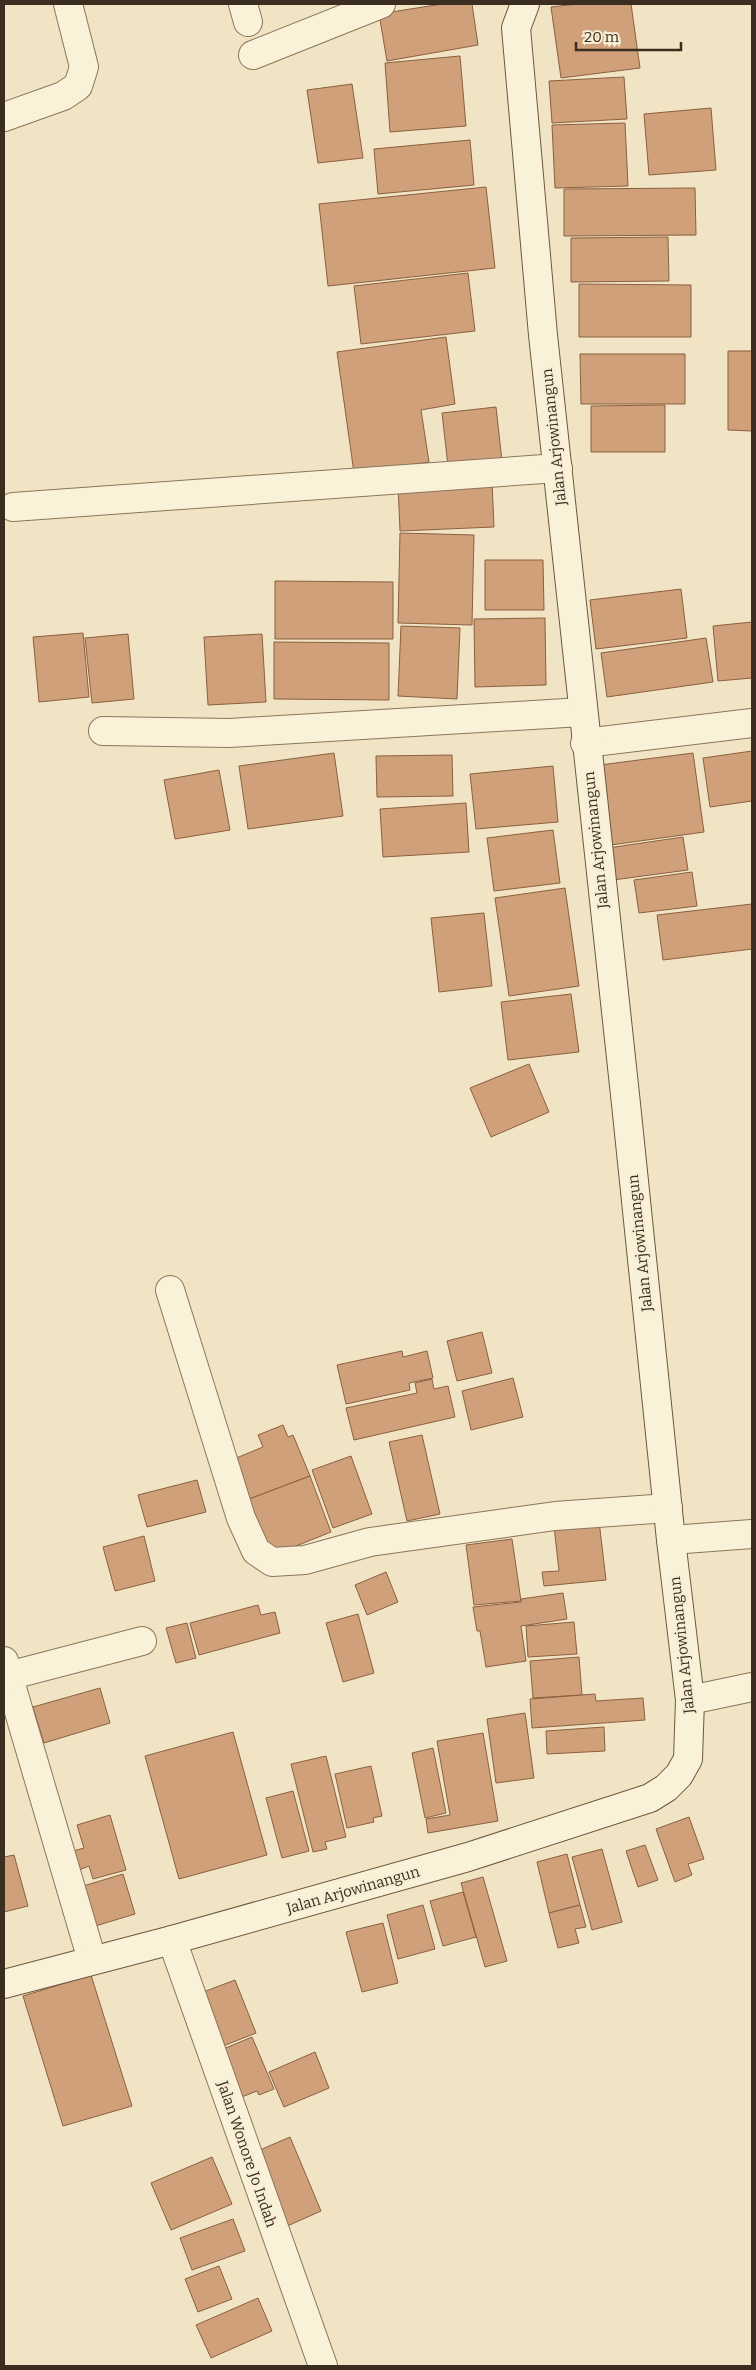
<svg xmlns="http://www.w3.org/2000/svg" width="756" height="2370" font-family="Bitter,serif">
  <style>
    .building { fill: #cfa07a; stroke: #8b603f }
    .lines { fill: none; stroke-linecap: round; stroke-linejoin: round }
    .street-casing { stroke: #8b765a; stroke-width: 30 }
    .secondary-casing { stroke: #6d573d; stroke-width: 30 }
    .street { stroke: #faf1d9; stroke-width: 28 }
    .secondary { stroke: #faf1d9; stroke-width: 28 }
    .labels { text-anchor: middle; stroke-width: 4.5; stroke-linejoin: round; paint-order: stroke }
    .street-label { font-size: 15px; fill: #3b2d1f; stroke: #f7eed5 }
  </style>
  <rect width="100%" height="100%" fill="#f0e4c5"/>
  <g class="building">
    <path d="M442,4H472L478,45L387,61L379,14Z"/>
    <path d="M577,4H631L640,68L561,78L551,7Z"/>
    <path d="M460,56L466,126L390,132L385,63Z"/>
    <path d="M624,77L627,119L552,123L549,81Z"/>
    <path d="M352,84L363,158L318,163L307,90Z"/>
    <path d="M711,108L716,170L649,175L644,114Z"/>
    <path d="M625,123L628,186L555,188L552,125Z"/>
    <path d="M470,140L474,185L378,194L374,149Z"/>
    <path d="M486,187L495,268L328,286L319,204Z"/>
    <path d="M695,188L696,235L564,236V189Z"/>
    <path d="M668,237L669,281L571,282V238Z"/>
    <path d="M468,273L475,331L361,344L354,286Z"/>
    <path d="M579,284L691,285V337H579Z"/>
    <path d="M446,337L455,404L421,410L429,462L354,473L337,352Z"/>
    <path d="M728,351H752V431L728,430Z"/>
    <path d="M580,354H685V404H581Z"/>
    <path d="M665,405V452H591V406Z"/>
    <path d="M496,407L502,461L448,466L442,413Z"/>
    <path d="M492,481L494,527L400,531L398,485Z"/>
    <path d="M400,533L474,535L472,625L398,623Z"/>
    <path d="M485,560H543L544,610H485Z"/>
    <path d="M275,581L393,582V639H275Z"/>
    <path d="M681,589L687,638L596,649L590,600Z"/>
    <path d="M545,618L546,685L475,687L474,619Z"/>
    <path d="M752,622V678L718,681L713,626Z"/>
    <path d="M401,626L460,628L457,699L398,696Z"/>
    <path d="M83,633L89,697L39,702L33,637Z"/>
    <path d="M128,634L134,699L92,703L85,638Z"/>
    <path d="M262,634L266,702L208,705L204,637Z"/>
    <path d="M706,638L713,682L607,697L601,653Z"/>
    <path d="M274,642L389,643V700L274,699Z"/>
    <path d="M752,751V801L710,807L703,758Z"/>
    <path d="M334,753L343,816L248,829L239,766Z"/>
    <path d="M693,753L704,832L611,845L600,765Z"/>
    <path d="M452,755L453,796L377,797L376,756Z"/>
    <path d="M553,766L558,822L476,829L470,774Z"/>
    <path d="M219,770L230,830L175,839L164,780Z"/>
    <path d="M466,803L469,852L383,857L380,809Z"/>
    <path d="M553,830L560,883L494,891L487,838Z"/>
    <path d="M683,837L688,870L613,880L608,848Z"/>
    <path d="M692,872L697,906L639,913L634,880Z"/>
    <path d="M565,888L579,986L509,996L495,898Z"/>
    <path d="M752,904V949L663,960L657,915Z"/>
    <path d="M484,913L492,986L439,992L431,918Z"/>
    <path d="M571,994L579,1052L508,1060L501,1002Z"/>
    <path d="M529,1064L549,1112L491,1137L470,1088Z"/>
    <path d="M482,1332L492,1373L457,1381L447,1341Z"/>
    <path d="M402,1351L403,1357L427,1351L433,1378L409,1383L410,1390L346,1404L337,1365Z"/>
    <path d="M513,1378L523,1417L471,1430L462,1391Z"/>
    <path d="M432,1379L434,1389L448,1386L455,1417L354,1440L346,1408L417,1393L415,1383Z"/>
    <path d="M283,1425L288,1437L293,1435L310,1476L244,1501L229,1461L263,1447L258,1435Z"/>
    <path d="M422,1435L440,1514L407,1521L389,1442Z"/>
    <path d="M351,1456L372,1514L333,1528L312,1470Z"/>
    <path d="M310,1476L331,1532L266,1558L244,1501Z"/>
    <path d="M197,1480L206,1512L147,1527L138,1495Z"/>
    <path d="M599,1521L606,1580L544,1586L542,1572L559,1571L554,1526Z"/>
    <path d="M144,1536L155,1581L115,1591L103,1547Z"/>
    <path d="M512,1539L521,1601L474,1605L466,1545Z"/>
    <path d="M386,1572L398,1602L367,1615L355,1585Z"/>
    <path d="M563,1593L567,1619L521,1626L526,1661L486,1667L480,1631H477L473,1607L521,1602V1599Z"/>
    <path d="M258,1605L261,1615L275,1612L280,1633L199,1655L190,1623Z"/>
    <path d="M358,1614L374,1673L343,1682L326,1623Z"/>
    <path d="M574,1622L577,1654L528,1657L526,1626Z"/>
    <path d="M187,1623L196,1658L176,1663L166,1628Z"/>
    <path d="M579,1657L582,1695L533,1698L530,1661Z"/>
    <path d="M100,1688L110,1723L44,1743L33,1707Z"/>
    <path d="M595,1694L596,1701L643,1698L645,1720L532,1728L530,1699Z"/>
    <path d="M525,1713L534,1778L496,1783L487,1719Z"/>
    <path d="M604,1727L605,1751L547,1754L546,1731Z"/>
    <path d="M233,1732L267,1855L179,1879L145,1756Z"/>
    <path d="M483,1733L498,1821L428,1833L426,1819L450,1815L437,1741Z"/>
    <path d="M433,1748L446,1813L425,1818L412,1753Z"/>
    <path d="M326,1756L346,1837L325,1842L327,1849L313,1852L291,1764Z"/>
    <path d="M371,1766L382,1816L373,1818L374,1822L347,1828L335,1774Z"/>
    <path d="M293,1791L309,1851L282,1858L266,1798Z"/>
    <path d="M110,1815L126,1870L93,1879L89,1866L79,1870L73,1851L84,1848L77,1825Z"/>
    <path d="M689,1817L704,1859L688,1864L692,1875L675,1882L656,1829Z"/>
    <path d="M645,1845L658,1880L638,1887L626,1851Z"/>
    <path d="M602,1849L622,1922L592,1930L572,1857Z"/>
    <path d="M567,1854L580,1905L549,1913L537,1862Z"/>
    <path d="M14,1855L28,1906L4,1912V1857Z"/>
    <path d="M123,1874L135,1914L92,1927L80,1887Z"/>
    <path d="M483,1877L507,1961L485,1967L461,1883Z"/>
    <path d="M463,1892L476,1937L443,1946L430,1901Z"/>
    <path d="M423,1905L435,1949L398,1959L387,1915Z"/>
    <path d="M580,1905L586,1927L575,1929L579,1943L558,1948L549,1913Z"/>
    <path d="M383,1923L398,1983L362,1992L346,1932Z"/>
    <path d="M91,1975L132,2106L63,2126L23,1996Z"/>
    <path d="M235,1980L256,2033L218,2048L198,1994Z"/>
    <path d="M252,2037L274,2089L259,2095L257,2091L234,2100L214,2053Z"/>
    <path d="M315,2052L329,2088L284,2107L269,2072Z"/>
    <path d="M290,2137L321,2211L285,2227L253,2153Z"/>
    <path d="M212,2157L232,2204L171,2230L151,2183Z"/>
    <path d="M233,2219L245,2251L192,2270L180,2238Z"/>
    <path d="M219,2266L232,2299L198,2312L185,2279Z"/>
    <path d="M258,2298L272,2331L211,2358L196,2325Z"/>
  </g>
  <g class="lines">
    <g class="street-casing">
      <g id="street">
        <path d="M243,4L248,22"/>
        <path d="M253,55L381,4"/>
        <path d="M4,117L63,96L78,86L84,67L68,4"/>
        <path d="M13,507L558,468"/>
        <path d="M103,731L229,733L582,712"/>
        <path d="M585,743L752,723"/>
        <path d="M170,1290L241,1518L256,1551L272,1562L305,1560L370,1542L555,1516L668,1508"/>
        <path d="M671,1540L752,1534"/>
        <path d="M4,1661L92,1960"/>
        <path d="M4,1677L142,1641"/>
        <path d="M690,1700L752,1687"/>
        <path d="M172,1940L323,2366"/>
      </g>
    </g>
    <g class="secondary-casing">
      <path id="secondary" d="M4,1984L172,1940L468,1857L613,1810L650,1798L666,1788L679,1775L688,1759L690,1700L671,1540L626,1104L543,335L516,28L525,4"/>
    </g>
    <use href="#street" class="street"/>
    <use href="#secondary" class="secondary"/>
  </g>
  <g class="labels">
    <g class="street-label">
      <text transform="translate(554 437) rotate(-96)" y="5">Jalan Arjowinangun</text>
      <text transform="translate(596 840) rotate(-96)" y="5">Jalan Arjowinangun</text>
      <text transform="translate(640 1243) rotate(-96)" y="5">Jalan Arjowinangun</text>
      <text transform="translate(682 1645) rotate(-96)" y="5">Jalan Arjowinangun</text>
      <text transform="translate(353 1890) rotate(-16)" y="5">Jalan Arjowinangun</text>
      <text transform="translate(247 2154) rotate(71)" y="5">Jalan Wonore Jo Indah</text>
    </g>
  </g>
  <rect width="756" height="2370" fill="none" stroke="#3b2d1f" stroke-width="10"/>
  <path d="M576 42v8h105v-8" fill="none" stroke="#3b2d1f" stroke-width="2.5"/>
  <text x="584" y="42" font-size="15" fill="#3b2d1f" stroke="#f7eed5" stroke-width="4" paint-order="stroke">20 m</text>
</svg>
